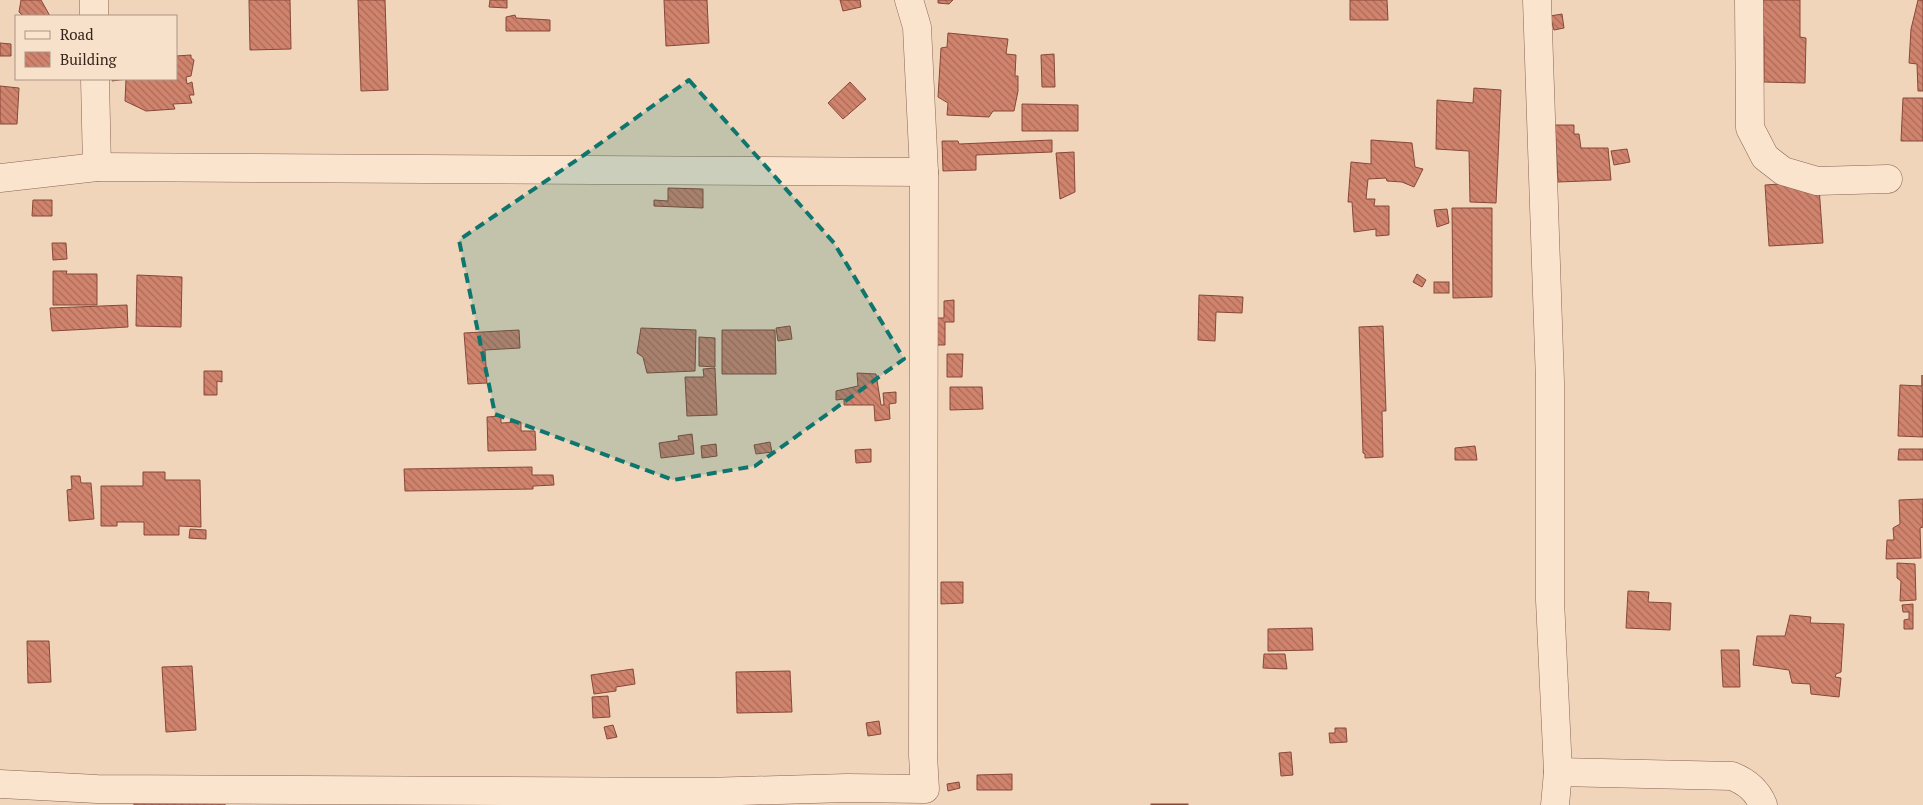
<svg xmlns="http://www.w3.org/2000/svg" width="1923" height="805" font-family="'PT Serif',serif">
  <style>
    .building { fill: url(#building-back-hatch); stroke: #874838 }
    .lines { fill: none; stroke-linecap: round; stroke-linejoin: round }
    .minor-casing { stroke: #876554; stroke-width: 29 }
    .minor { stroke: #fbe4cd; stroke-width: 28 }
    .marked { fill: #0f766e; fill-opacity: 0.2; stroke: #0f766e; stroke-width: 4; stroke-dasharray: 10 6; stroke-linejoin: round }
  </style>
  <defs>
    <pattern id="building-back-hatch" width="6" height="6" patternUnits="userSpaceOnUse" patternTransform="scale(1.25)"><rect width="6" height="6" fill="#d0836d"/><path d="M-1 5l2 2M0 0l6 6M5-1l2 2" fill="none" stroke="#aa6b59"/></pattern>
  </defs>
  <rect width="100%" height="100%" fill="#f0d5ba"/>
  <g class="building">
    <path d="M21,0H41L50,16H23L19,12Z"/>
    <path d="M249,0H290L291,49L250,50Z"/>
    <path d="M358,0H385L388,90L361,91Z"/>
    <path d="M490,0H507V8L489,7Z"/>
    <path d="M664,0H707L709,43L666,46Z"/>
    <path d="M840,0H860L861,7L843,11Z"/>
    <path d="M938,0H953L949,4L938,3Z"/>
    <path d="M1350,0H1387L1388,20H1350Z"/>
    <path d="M1760,0H1800V37L1806,38L1805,83L1764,82V36H1760Z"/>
    <path d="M1918,0H1923V91H1918L1917,64L1909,63L1911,29Z"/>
    <path d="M1562,14L1564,28L1554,30L1550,16Z"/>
    <path d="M515,15L516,18L550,20V31H506V17Z"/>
    <path d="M948,33L1008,39L1006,54L1016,55L1015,76H1018V91L1014,111H993L989,117L947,115L948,103L938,97L941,48L947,47Z"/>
    <path d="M0,43L11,44V56H0Z"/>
    <path d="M1054,54L1055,87H1042L1041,55Z"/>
    <path d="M191,55V58L194,60L191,76L186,77L187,84L192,82L194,95H189L192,103L173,104L175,109L146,111L125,101L126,79L112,81L113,79H176V56Z"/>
    <path d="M850,82L866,99L843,119L828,103Z"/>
    <path d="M0,86L19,88L17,124H0Z"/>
    <path d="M1474,88L1501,90L1496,203L1470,202L1469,151L1436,149L1437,100L1473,103Z"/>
    <path d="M1903,98H1923V141H1901Z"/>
    <path d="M1022,104L1078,105V131H1022Z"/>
    <path d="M1555,125H1574V134H1579L1581,148H1608L1611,180L1558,182Z"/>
    <path d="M1052,140V152L976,155V170L943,171L942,141H958L959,144Z"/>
    <path d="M1371,140L1412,143L1415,167L1423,169L1414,187L1402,182L1387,181L1386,178L1368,179L1366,199H1375L1374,206H1389V235L1376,236V229L1354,232L1352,202H1348L1351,162L1371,164Z"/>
    <path d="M1627,149L1630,162L1614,165L1611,151Z"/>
    <path d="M1074,152L1075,192L1060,199L1056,153Z"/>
    <path d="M1808,182L1819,187L1823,243L1769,246L1765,185Z"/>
    <path d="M668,188L703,189V208L654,206V200L668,201Z"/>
    <path d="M33,200H52V216H32Z"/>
    <path d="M1452,208H1492V297L1453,298Z"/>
    <path d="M1447,209L1449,223L1437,227L1434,210Z"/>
    <path d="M52,243H66L67,259L53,260Z"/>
    <path d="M53,271H67L66,274H97V305H53Z"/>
    <path d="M1417,274L1426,280L1422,287L1413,282Z"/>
    <path d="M137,275L182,277L181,327L136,326Z"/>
    <rect x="1434" y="282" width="15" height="11"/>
    <path d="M1199,295L1243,297L1242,313L1216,312L1215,341L1198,340Z"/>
    <path d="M954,300V322H945V345H933L932,318H944V301Z"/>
    <path d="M127,305L128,327L52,331L50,308Z"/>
    <path d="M790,326L792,339L778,341L776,328Z"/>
    <path d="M1383,326L1386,411H1382L1383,457L1365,458V454L1363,453L1359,327Z"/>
    <path d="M641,328L696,330L695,371L647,373L643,357L637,353Z"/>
    <path d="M519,330L520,348L485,350L487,383L468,384L464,333Z"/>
    <path d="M722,330H775L776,374H722Z"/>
    <path d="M699,337L715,338V367L699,366Z"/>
    <path d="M947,354H963L962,377H947Z"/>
    <path d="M715,368L717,415L687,416L685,377H704L703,369Z"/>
    <path d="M204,371H222V382L217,381V395H204Z"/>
    <path d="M857,373L876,374L881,405H884L883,393L896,392V403L889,404L890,419L875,421L874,405H844V399L836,400V391L858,386Z"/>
    <path d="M1922,375L1923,437L1898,436L1900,385L1922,386Z"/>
    <path d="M950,387H982L983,409L950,410Z"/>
    <path d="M501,416V423L521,422V431H535L536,450L488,451L487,417Z"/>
    <path d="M692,434L694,454L661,458L659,443L679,440L678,436Z"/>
    <path d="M770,442L772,452L756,454L754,445Z"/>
    <path d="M716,444L717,456L702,458L701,446Z"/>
    <path d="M1475,446L1477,460H1455V448Z"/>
    <path d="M871,449V462L856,463L855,450Z"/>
    <path d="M1899,449H1923V460H1898Z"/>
    <path d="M532,467V475H553L554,485L533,486V489L405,491L404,469Z"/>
    <path d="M143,472H165V480H200L201,527L179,526V535H144V522H117V526H101V486H143Z"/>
    <path d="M71,476H80L81,483H91L94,519L69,521L67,490L72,489Z"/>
    <path d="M1923,499V527L1920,528L1921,558L1886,559L1887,540H1894L1893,528L1900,524L1899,500Z"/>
    <path d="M190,529L206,530V539L189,538Z"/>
    <path d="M1897,563L1915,564L1916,600L1900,601L1901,581L1897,578Z"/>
    <path d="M941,582H963V603L941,604Z"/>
    <path d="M1628,591L1649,592L1648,602L1671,603L1670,630L1626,628Z"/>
    <path d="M1913,604V629H1904V620L1909,619V612H1903L1902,605Z"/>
    <path d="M1790,615L1811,617L1810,623L1844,624L1841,672L1836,674L1835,677L1841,678L1839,697L1811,694L1810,684L1792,683L1789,670L1753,665L1757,636H1785Z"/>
    <path d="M1312,628L1313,650L1268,651V629Z"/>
    <path d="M27,641H49L51,682L28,683Z"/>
    <path d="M1721,650H1739L1740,687H1723Z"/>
    <path d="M1264,654H1285L1287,669L1263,668Z"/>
    <path d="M192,666L196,730L166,732L162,667Z"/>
    <path d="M633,669L635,684L616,687V691L594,694L591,675Z"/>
    <path d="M790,671L792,712L737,713L736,672Z"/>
    <path d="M608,696L610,717L593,718L592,697Z"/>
    <path d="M879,721L881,734L868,736L866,723Z"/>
    <path d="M613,725L617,737L607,739L604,727Z"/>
    <path d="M1335,728H1346L1347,742L1330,743L1329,733H1335Z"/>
    <path d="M1291,752L1293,775L1281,776L1279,753Z"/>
    <path d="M1012,774V790H977V775Z"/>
    <path d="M959,782L960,788L948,791L947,784Z"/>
    <path d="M134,795L225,796V805H134Z"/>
    <rect x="1151" y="804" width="37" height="1"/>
  </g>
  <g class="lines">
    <g class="minor-casing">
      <g id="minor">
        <path d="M94,0V16"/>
        <path d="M1537,0L1550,382V600L1558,772L1555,805"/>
        <path d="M1749,0L1750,128L1765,157L1783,171L1817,181L1888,179"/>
        <path d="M95,79L97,167"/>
        <path d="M0,178L97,167L924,172"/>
        <path d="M1558,772L1732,776C1747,782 1757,790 1763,805"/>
        <path d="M0,784L97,789L705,792L847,788L925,789L923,755L924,172L917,27L909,0"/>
      </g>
    </g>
    <use href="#minor" class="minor"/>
  </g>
  <path class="marked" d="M689,80L834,243L904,359L755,466L673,480L495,414L459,240L584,155Z"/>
  <rect x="15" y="15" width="162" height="65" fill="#f7e1ca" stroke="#a99584"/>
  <rect x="25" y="31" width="25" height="8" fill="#fbe4cd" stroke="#a99584"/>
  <text x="60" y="40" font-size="15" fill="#35221a">Road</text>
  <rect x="25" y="52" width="25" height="15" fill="url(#building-back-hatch)" stroke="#a99584"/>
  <text x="60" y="65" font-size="15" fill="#35221a">Building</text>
</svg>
